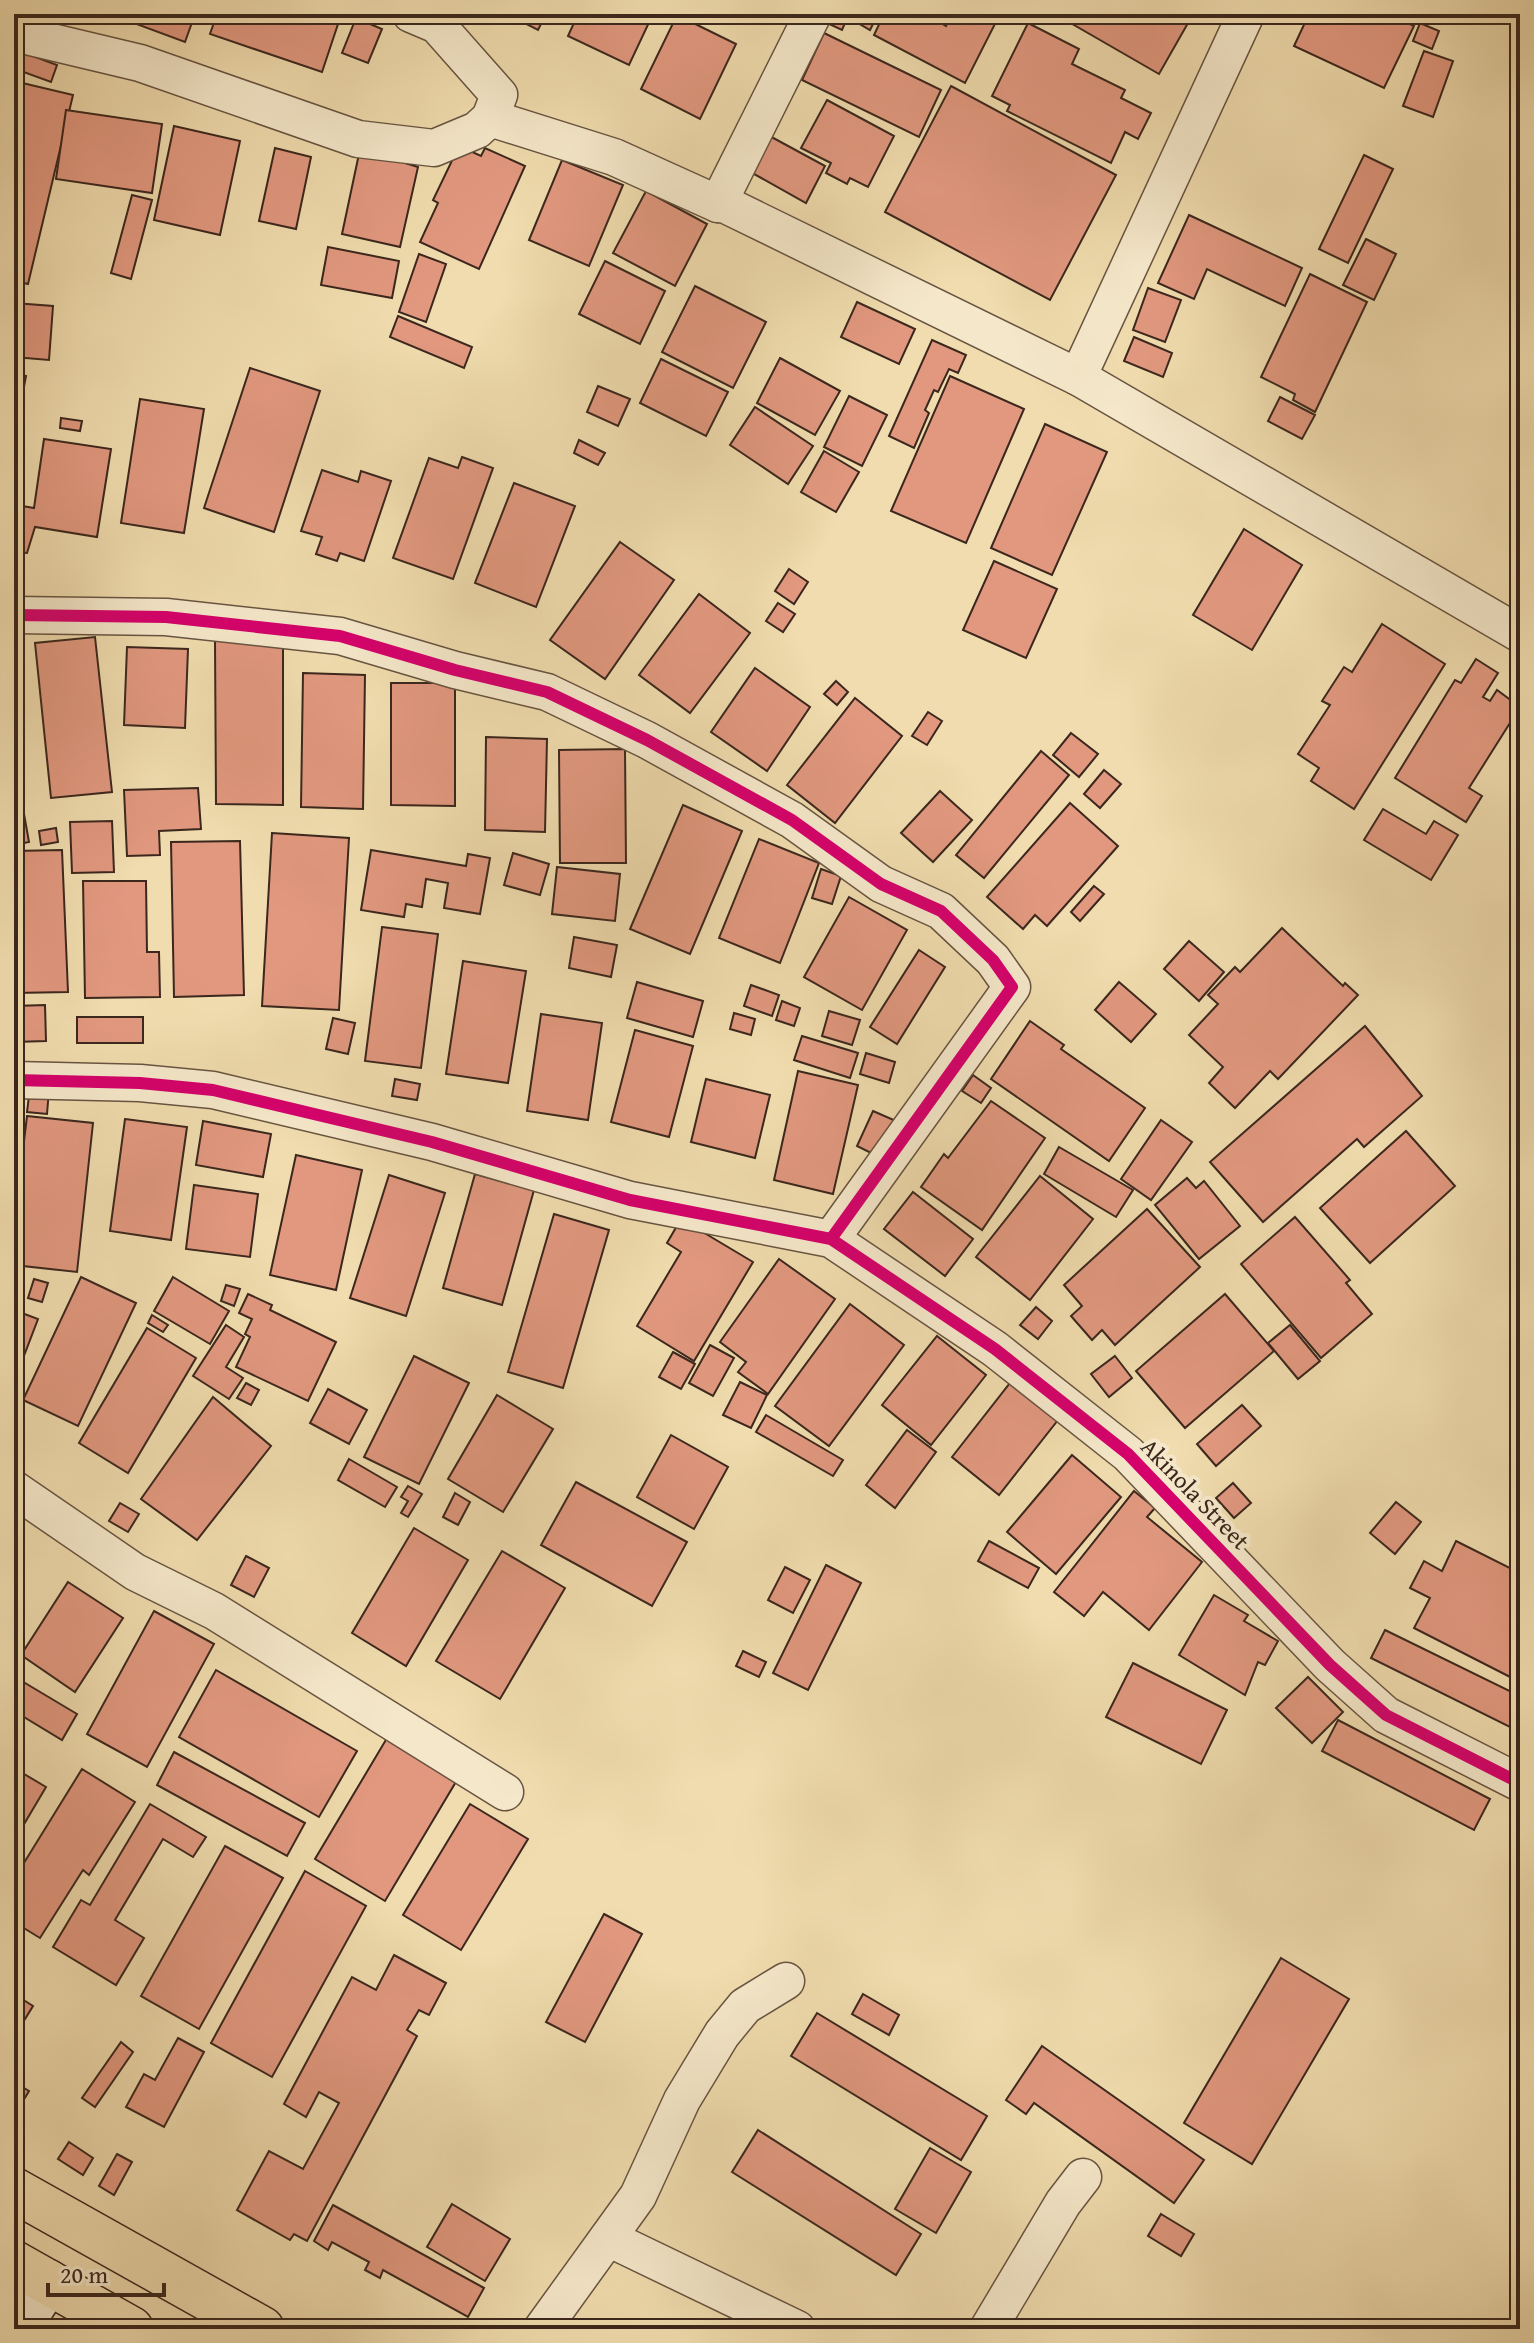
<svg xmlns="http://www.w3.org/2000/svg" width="1534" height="2343" font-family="'Gentium Book Plus',serif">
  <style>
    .building { fill: #e1987f; stroke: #3b271d; stroke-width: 2 }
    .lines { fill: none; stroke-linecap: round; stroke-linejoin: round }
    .street-casing { stroke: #685441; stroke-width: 39 }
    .secondary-casing { stroke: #3b271d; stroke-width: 47 }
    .primary-casing { stroke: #3b271d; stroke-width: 47 }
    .street { stroke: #f5e8ca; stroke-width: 36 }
    .secondary { stroke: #f5e8ca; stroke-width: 44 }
    .primary { stroke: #f0dcae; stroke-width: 44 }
    .cycleway-casing { stroke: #f5e8ca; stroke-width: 17 }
    .cycleway { stroke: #d6006c; stroke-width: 12 }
    .labels { text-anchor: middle; stroke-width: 8; stroke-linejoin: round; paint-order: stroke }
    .street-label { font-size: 24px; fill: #3b271d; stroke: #f5e8ca }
  </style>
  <rect width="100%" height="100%" fill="#f0dcae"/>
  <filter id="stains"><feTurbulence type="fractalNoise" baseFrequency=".0025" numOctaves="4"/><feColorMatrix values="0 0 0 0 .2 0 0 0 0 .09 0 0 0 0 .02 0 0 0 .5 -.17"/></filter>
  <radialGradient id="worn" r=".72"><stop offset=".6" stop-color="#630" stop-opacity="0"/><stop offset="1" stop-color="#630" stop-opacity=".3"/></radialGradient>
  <g class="building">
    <path d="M134,14H195L185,42L131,22Z"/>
    <path d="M217,14H320L339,21L322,72L210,34Z"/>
    <path d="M507,14H546L538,30Z"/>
    <path d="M578,14H653L629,65L568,36Z"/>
    <path d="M817,14H849L842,30L816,18Z"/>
    <path d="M862,14H878L870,30L858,23Z"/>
    <path d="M884,14H926L946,26L950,17L943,14H1000L965,83L874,35Z"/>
    <path d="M1055,14H1189L1192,16L1159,74Z"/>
    <path d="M1309,14H1389L1414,26L1384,88L1294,46Z"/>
    <path d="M677,15L736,44L700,119L641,89Z"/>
    <path d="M356,18L382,29L368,63L342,53Z"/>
    <path d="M1028,23L1079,49L1072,64L1125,90L1121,98L1151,113L1138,139L1125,132L1111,163L1007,111L1010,105L992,96Z"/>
    <path d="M1420,23L1439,31L1432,49L1413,41Z"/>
    <path d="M824,33L941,90L919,137L802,80Z"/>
    <path d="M1424,51L1453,61L1433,117L1403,106Z"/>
    <path d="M25,53L57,65L51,82L18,70Z"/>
    <path d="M14,81L73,95L28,284L14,281Z"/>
    <path d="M951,86L1116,175L1050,300L885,212Z"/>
    <path d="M827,100L894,136L868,187L850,178L847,184L826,173L831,163L801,148Z"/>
    <path d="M66,110L162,124L152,193L56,179Z"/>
    <path d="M174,126L240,141L220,235L154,220Z"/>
    <path d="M766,134L825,166L806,203L747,170Z"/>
    <path d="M459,146L481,156L485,148L525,166L479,269L420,242L438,203L433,200Z"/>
    <path d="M275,148L311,157L296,229L259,221Z"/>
    <path d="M360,149L418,167L400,247L342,234Z"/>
    <path d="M1364,155L1393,169L1348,263L1319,249Z"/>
    <path d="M562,160L623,185L589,266L529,240Z"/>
    <path d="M646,191L707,224L675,286L613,253Z"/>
    <path d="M132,195L152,200L131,279L111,273Z"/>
    <path d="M1189,215L1302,268L1285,306L1207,269L1194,299L1158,283Z"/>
    <path d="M1366,239L1396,254L1374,300L1343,285Z"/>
    <path d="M328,247L399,261L392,298L321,285Z"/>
    <path d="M419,254L446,264L426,322L399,312Z"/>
    <path d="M605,261L665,291L640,344L579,314Z"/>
    <path d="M1310,274L1367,302L1315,412L1293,400L1295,394L1261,377Z"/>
    <path d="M695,286L766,322L733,388L662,352Z"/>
    <path d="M1148,288L1181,300L1165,342L1133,330Z"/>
    <path d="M857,302L915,329L899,364L841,337Z"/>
    <path d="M14,303L53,306L49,360L14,357Z"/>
    <path d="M398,316L472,347L464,368L390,337Z"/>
    <path d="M1134,337L1172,353L1163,377L1124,361Z"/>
    <path d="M932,340L966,355L958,373L949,369L938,392L934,390L925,410L929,413L914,448L889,436Z"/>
    <path d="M780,358L840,391L815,435L757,403Z"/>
    <path d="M661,359L728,392L706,436L640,403Z"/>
    <path d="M250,368L320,391L274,532L204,508Z"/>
    <path d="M14,373L26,376L14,440Z"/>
    <path d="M950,376L1024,409L966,543L891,511Z"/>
    <path d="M598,386L630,399L618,426L587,412Z"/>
    <path d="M849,396L887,415L862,466L824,447Z"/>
    <path d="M1280,397L1315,415L1302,439L1268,421Z"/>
    <path d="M140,399L204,409L184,533L121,523Z"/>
    <path d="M755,407L813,446L788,484L730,445Z"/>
    <path d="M61,418L82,421L80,431L60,428Z"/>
    <path d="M1045,424L1107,452L1052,575L991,548Z"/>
    <path d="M44,439L111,449L97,537L35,527L27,553L16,552L22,506L34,508Z"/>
    <path d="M579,440L605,453L598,465L574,453Z"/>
    <path d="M824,451L859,472L836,512L801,492Z"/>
    <path d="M462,457L493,468L453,579L393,558L429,458L458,468Z"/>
    <path d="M322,470L358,482L361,471L391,481L364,561L340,553L337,561L316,554L322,537L301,531Z"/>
    <path d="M514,483L575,506L536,607L475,583Z"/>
    <path d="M1244,529L1302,565L1252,650L1193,615Z"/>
    <path d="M620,542L674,580L605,679L550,640Z"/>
    <path d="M994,561L1057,589L1026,658L963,630Z"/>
    <path d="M789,569L808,582L794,604L775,591Z"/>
    <path d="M699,594L750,633L690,713L639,675Z"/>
    <path d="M778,603L795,614L783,632L766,621Z"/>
    <path d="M1382,624L1445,664L1354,809L1311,781L1319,768L1298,754L1330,705L1322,701L1344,667L1352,672Z"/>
    <path d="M95,637L112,792L51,798L35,643Z"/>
    <path d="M215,640H283V805L216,804Z"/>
    <path d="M127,647L188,649L185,728L124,725Z"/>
    <path d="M1476,659L1498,673L1483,697L1490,701L1497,690L1520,707L1469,788L1482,796L1466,822L1395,778L1455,680L1461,683Z"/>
    <path d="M755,668L810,707L767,771L711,732Z"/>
    <path d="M303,673L365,675L363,809L301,807Z"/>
    <path d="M836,681L848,692L837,705L824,694Z"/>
    <path d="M391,683H455V806L391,805Z"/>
    <path d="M14,684L24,792L14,793Z"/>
    <path d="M855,698L902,736L835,823L787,785Z"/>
    <path d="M928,712L942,721L927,745L912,736Z"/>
    <path d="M1071,733L1098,754L1079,777L1053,755Z"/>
    <path d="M486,737L547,739L545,832L485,830Z"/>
    <path d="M625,749L626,863H560L559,750Z"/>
    <path d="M1041,751L1069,775L984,878L956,855Z"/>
    <path d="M1104,770L1121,784L1100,808L1084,794Z"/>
    <path d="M198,788L201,829L159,831L160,855L127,856L124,790Z"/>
    <path d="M940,791L972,820L933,862L901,833Z"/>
    <path d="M21,797L29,842L14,845V798Z"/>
    <path d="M1070,803L1118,846L1047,926L1035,915L1023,929L987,897Z"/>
    <path d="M683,805L742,831L690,954L630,929Z"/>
    <path d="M1383,809L1426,834L1434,821L1458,835L1431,880L1364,840Z"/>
    <path d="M112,821L114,872L72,873L70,822Z"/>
    <path d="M56,828L58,842L41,845L39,831Z"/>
    <path d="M272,833L349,838L339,1010L262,1006Z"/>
    <path d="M759,839L819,863L780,963L719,938Z"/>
    <path d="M240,841L244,995L174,997L171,842Z"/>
    <path d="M62,850L68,992L14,993V851Z"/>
    <path d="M371,850L466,866L468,854L490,858L480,914L444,908L448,883L426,879L422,907L406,904L404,917L361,910Z"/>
    <path d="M513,853L549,864L540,895L504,885Z"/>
    <path d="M557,867L620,874L615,921L552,914Z"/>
    <path d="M821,869L841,876L832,904L812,898Z"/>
    <path d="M83,881H146L147,952H159L160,997L85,998Z"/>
    <path d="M1094,886L1104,894L1080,921L1071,912Z"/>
    <path d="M849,897L907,930L862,1010L804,977Z"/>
    <path d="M382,927L438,934L421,1068L365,1061Z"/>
    <path d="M1282,928L1343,986L1345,983L1358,995L1278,1079L1270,1071L1235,1108L1209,1083L1223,1067L1189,1035L1218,1004L1208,995L1235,967L1240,972Z"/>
    <path d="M574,937L617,945L611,977L569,968Z"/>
    <path d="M1189,941L1224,972L1199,1001L1164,969Z"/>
    <path d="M919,950L945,967L897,1044L870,1027Z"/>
    <path d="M463,961L526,971L508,1083L446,1074Z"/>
    <path d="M637,982L703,1001L693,1037L627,1018Z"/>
    <path d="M1119,982L1156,1014L1131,1042L1095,1010Z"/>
    <path d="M751,985L779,995L772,1016L744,1006Z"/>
    <path d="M782,1001L800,1008L794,1026L776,1020Z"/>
    <path d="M45,1005L46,1041L14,1042V1006Z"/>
    <path d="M829,1011L860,1020L852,1045L822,1036Z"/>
    <path d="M734,1013L755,1019L751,1035L730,1029Z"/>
    <path d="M541,1014L602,1023L588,1120L527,1111Z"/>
    <rect x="77" y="1017" width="66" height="26"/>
    <path d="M333,1018L355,1023L348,1054L326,1049Z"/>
    <path d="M1030,1021L1064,1045L1061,1049L1145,1108L1109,1161L991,1079Z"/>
    <path d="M1365,1026L1422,1096L1364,1147L1357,1139L1263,1222L1210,1162Z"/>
    <path d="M635,1030L693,1046L669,1137L611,1122Z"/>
    <path d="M802,1036L858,1053L850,1078L794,1060Z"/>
    <path d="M866,1053L895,1062L889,1083L860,1074Z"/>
    <path d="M798,1071L858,1085L833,1194L774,1180Z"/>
    <path d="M973,1075L991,1088L981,1103L962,1091Z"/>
    <path d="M395,1079L420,1084L417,1100L392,1096Z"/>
    <path d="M706,1079L770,1095L755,1158L691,1142Z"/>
    <path d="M30,1088L49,1090L47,1114L27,1112Z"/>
    <path d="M991,1101L1045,1138L982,1230L921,1187L944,1154L948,1158Z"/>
    <path d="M873,1111L896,1121L879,1157L857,1146Z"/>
    <path d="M27,1116L93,1123L77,1272L14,1265V1225Z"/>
    <path d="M125,1119L187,1127L171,1240L110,1231Z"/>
    <path d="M1161,1120L1192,1142L1151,1200L1121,1179Z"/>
    <path d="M203,1121L271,1134L263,1177L196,1165Z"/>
    <path d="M1406,1131L1455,1186L1370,1263L1320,1208Z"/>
    <path d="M1059,1147L1133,1190L1116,1217L1044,1174Z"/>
    <path d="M296,1155L362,1170L336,1290L270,1275Z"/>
    <path d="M475,1174L534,1190L502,1305L443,1288Z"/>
    <path d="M389,1175L445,1193L406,1316L350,1298Z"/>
    <path d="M1040,1176L1093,1219L1030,1300L976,1257Z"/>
    <path d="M1187,1178L1196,1188L1204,1181L1240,1226L1199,1259L1155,1205Z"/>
    <path d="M194,1185L258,1194L250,1257L186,1249Z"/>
    <path d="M913,1192L973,1239L945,1276L884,1229Z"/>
    <path d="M1147,1209L1200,1267L1115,1345L1102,1330L1092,1340L1071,1316L1082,1306L1064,1285Z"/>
    <path d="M554,1214L609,1230L563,1388L508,1372Z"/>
    <path d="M1295,1217L1350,1280L1346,1283L1372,1314L1321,1358L1241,1264Z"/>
    <path d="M681,1219L753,1262L694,1361L637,1326L681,1252L667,1243Z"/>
    <path d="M779,1259L835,1299L768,1394L738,1372L746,1362L720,1342Z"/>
    <path d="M81,1277L136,1303L78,1426L23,1400Z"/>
    <path d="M173,1277L229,1311L210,1344L154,1311Z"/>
    <path d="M34,1279L48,1283L42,1302L28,1298Z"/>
    <path d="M226,1285L240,1289L234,1306L221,1301Z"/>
    <path d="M248,1294L272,1305L270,1310L336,1342L308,1401L236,1367L250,1337L245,1334L252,1319L239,1313Z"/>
    <path d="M1225,1294L1274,1351L1185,1428L1136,1371Z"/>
    <path d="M850,1304L904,1345L829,1446L775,1406Z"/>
    <path d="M1036,1307L1052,1321L1038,1339L1020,1325Z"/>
    <path d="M14,1310L38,1319L14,1382Z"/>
    <path d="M152,1315L168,1325L163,1332L148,1323Z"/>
    <path d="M226,1325L244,1337L226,1367L243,1378L229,1399L193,1376Z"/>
    <path d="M1290,1325L1320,1361L1298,1379L1268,1343Z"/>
    <path d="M147,1328L196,1358L128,1473L79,1443Z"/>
    <path d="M937,1336L986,1375L931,1445L882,1405Z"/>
    <path d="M710,1345L734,1358L713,1396L689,1383Z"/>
    <path d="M673,1352L695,1364L681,1389L659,1377Z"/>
    <path d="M414,1356L469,1383L419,1484L364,1457Z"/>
    <path d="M1115,1356L1132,1378L1109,1397L1091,1374Z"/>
    <path d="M740,1382L767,1395L751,1428L723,1415Z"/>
    <path d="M246,1383L259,1390L251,1405L237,1398Z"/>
    <path d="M1010,1383L1058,1420L999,1495L952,1457Z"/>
    <path d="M328,1389L367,1410L349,1444L310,1423Z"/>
    <path d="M497,1395L553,1429L503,1512L448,1479Z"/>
    <path d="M213,1397L271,1446L197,1540L141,1499Z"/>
    <path d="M1242,1405L1261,1426L1216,1466L1197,1444Z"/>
    <path d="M766,1415L843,1460L833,1476L756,1432Z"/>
    <path d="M907,1430L936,1452L895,1508L866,1485Z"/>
    <path d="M671,1435L728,1467L694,1529L637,1497Z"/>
    <path d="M1072,1455L1121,1497L1056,1574L1007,1532Z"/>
    <path d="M349,1459L397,1487L385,1507L338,1480Z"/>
    <path d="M576,1482L687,1542L652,1606L541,1545Z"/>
    <path d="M1233,1483L1251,1503L1234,1518L1216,1498Z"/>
    <path d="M408,1486L422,1494L408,1517L401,1513L408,1501L401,1497Z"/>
    <path d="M1134,1491L1155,1508L1147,1517L1202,1562L1149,1630L1103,1592L1084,1616L1054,1592Z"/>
    <path d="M455,1493L470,1502L458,1525L443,1517Z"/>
    <path d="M1396,1502L1421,1522L1395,1554L1370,1533Z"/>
    <path d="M120,1503L139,1514L128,1532L109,1521Z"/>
    <path d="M414,1528L468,1560L406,1666L352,1633Z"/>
    <path d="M989,1541L1039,1568L1028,1588L978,1561Z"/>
    <path d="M1456,1541L1520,1573V1682L1414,1628L1430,1598L1410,1588L1424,1561L1442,1571Z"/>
    <path d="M502,1551L565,1588L500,1699L436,1661Z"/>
    <path d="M246,1556L269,1568L254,1597L231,1585Z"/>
    <path d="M826,1565L861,1583L808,1690L773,1673Z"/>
    <path d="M785,1567L810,1580L793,1613L768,1600Z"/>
    <path d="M68,1582L123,1618L75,1692L21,1655Z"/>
    <path d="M1214,1595L1248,1615L1244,1621L1278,1641L1265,1665L1258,1662L1245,1695L1179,1655Z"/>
    <path d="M154,1611L214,1644L147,1767L87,1734Z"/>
    <path d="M1385,1630L1520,1696V1732L1371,1658Z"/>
    <path d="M743,1651L766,1662L759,1677L736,1666Z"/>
    <path d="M1133,1663L1227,1710L1201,1764L1106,1717Z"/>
    <path d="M216,1670L357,1751L319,1817L179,1737Z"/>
    <path d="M15,1677L77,1714L62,1740L14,1711Z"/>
    <path d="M1308,1677L1343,1712L1312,1743L1276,1708Z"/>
    <path d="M1338,1720L1490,1799L1474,1830L1322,1751Z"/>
    <path d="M387,1738L457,1780L385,1901L315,1859Z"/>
    <path d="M174,1752L305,1823L287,1856L157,1785Z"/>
    <path d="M14,1768L46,1787L14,1841Z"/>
    <path d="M82,1769L135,1802L89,1875L83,1870L40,1938L14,1922V1879Z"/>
    <path d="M150,1804L206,1837L193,1857L163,1839L115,1920L144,1938L116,1985L53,1947L81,1900L90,1905Z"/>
    <path d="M470,1804L528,1839L461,1950L403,1915Z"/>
    <path d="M225,1846L283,1878L199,2029L141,1996Z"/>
    <path d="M305,1871L366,1906L272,2077L211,2043Z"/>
    <path d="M604,1914L642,1934L585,2042L546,2022Z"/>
    <path d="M394,1955L446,1983L429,2015L419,2010L407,2030L417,2036L307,2241L294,2234L290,2240L237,2210L269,2151L303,2169L339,2103L319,2092L306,2117L284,2104L352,1977L376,1990Z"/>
    <path d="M1281,1958L1349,1999L1252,2164L1184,2123Z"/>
    <path d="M14,1994L33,2006L14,2037Z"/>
    <path d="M863,1994L899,2015L889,2035L852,2014Z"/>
    <path d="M817,2013L987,2116L961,2160L791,2056Z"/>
    <path d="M178,2038L204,2052L164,2127L126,2107L144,2074L155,2080Z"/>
    <path d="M121,2042L133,2052L95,2107L82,2098Z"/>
    <path d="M1042,2046L1204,2160L1174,2203L1034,2103L1026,2114L1006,2100Z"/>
    <path d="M14,2082L29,2091L14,2116Z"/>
    <path d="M758,2130L921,2234L896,2275L732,2172Z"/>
    <path d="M69,2142L93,2158L83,2175L58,2159Z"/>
    <path d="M930,2148L971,2172L936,2233L895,2209Z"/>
    <path d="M117,2154L132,2162L114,2195L99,2186Z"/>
    <path d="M452,2204L510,2239L485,2281L427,2247Z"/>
    <path d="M333,2205L484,2288L468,2317L383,2270L380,2278L365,2270L369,2262L332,2242L328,2250L314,2241Z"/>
    <path d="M1161,2214L1194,2234L1181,2256L1148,2236Z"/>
  </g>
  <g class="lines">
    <g class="street-casing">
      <g id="street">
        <path d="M14,33L140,63L358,139L434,148L477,130L490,118L499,95L437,25L411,14"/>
        <path d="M490,118L614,157L718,204L726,205L1078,377L1520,634"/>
        <path d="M718,204L813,14"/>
        <path d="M1078,377L1246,14"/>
        <path d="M14,615L166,617L340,636L455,670L547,692L647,740L792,820L881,884L941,911L993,960L1012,987L831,1239"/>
        <path d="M14,1080L140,1083L213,1090L432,1142L630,1200L831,1239L995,1349L1128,1454L1330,1665L1386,1715L1520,1783"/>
        <path d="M14,1489L135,1572L214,1611L505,1792"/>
        <path d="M608,2238L797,2329"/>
        <path d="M542,2329L638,2196L682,2100L722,2034L745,2006L786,1981"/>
        <path d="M988,2329L1063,2203L1083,2177"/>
      </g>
    </g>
    <g class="secondary-casing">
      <path id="secondary" d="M18,2329L48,2282"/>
    </g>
    <g class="primary-casing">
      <g id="primary">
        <path d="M14,2190L262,2329"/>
        <path d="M14,2263L131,2329"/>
      </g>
    </g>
    <use href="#street" class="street"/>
    <use href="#secondary" class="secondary"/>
    <use href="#primary" class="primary"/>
    <g class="cycleway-casing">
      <g id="cycleway">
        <path d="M14,615L166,617L340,636L455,670L547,692L647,740L792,820L881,884L941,911L993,960L1012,987L831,1239"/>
        <path d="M14,1080L140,1083L213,1090L432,1142L630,1200L831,1239L995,1349L1128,1454L1330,1665L1386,1715L1520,1783"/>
      </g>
    </g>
    <use href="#cycleway" class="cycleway"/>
  </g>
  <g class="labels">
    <g class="street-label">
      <text transform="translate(1195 1494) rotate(46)" y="8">Akinola Street</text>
    </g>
  </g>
  <rect width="1534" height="2343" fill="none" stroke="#f0dcae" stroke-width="48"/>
  <rect x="16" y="16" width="1502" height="2311" fill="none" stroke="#3b271d" stroke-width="4"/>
  <rect x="24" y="24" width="1486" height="2295" fill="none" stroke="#3b271d" stroke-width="2"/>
  <path d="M48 2283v12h116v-12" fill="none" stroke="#3b271d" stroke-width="4"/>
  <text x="60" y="2283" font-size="24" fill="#3b271d" stroke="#f5e8ca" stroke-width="6" paint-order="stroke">20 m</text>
  <rect width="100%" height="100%" filter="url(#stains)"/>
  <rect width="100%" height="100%" fill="url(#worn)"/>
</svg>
